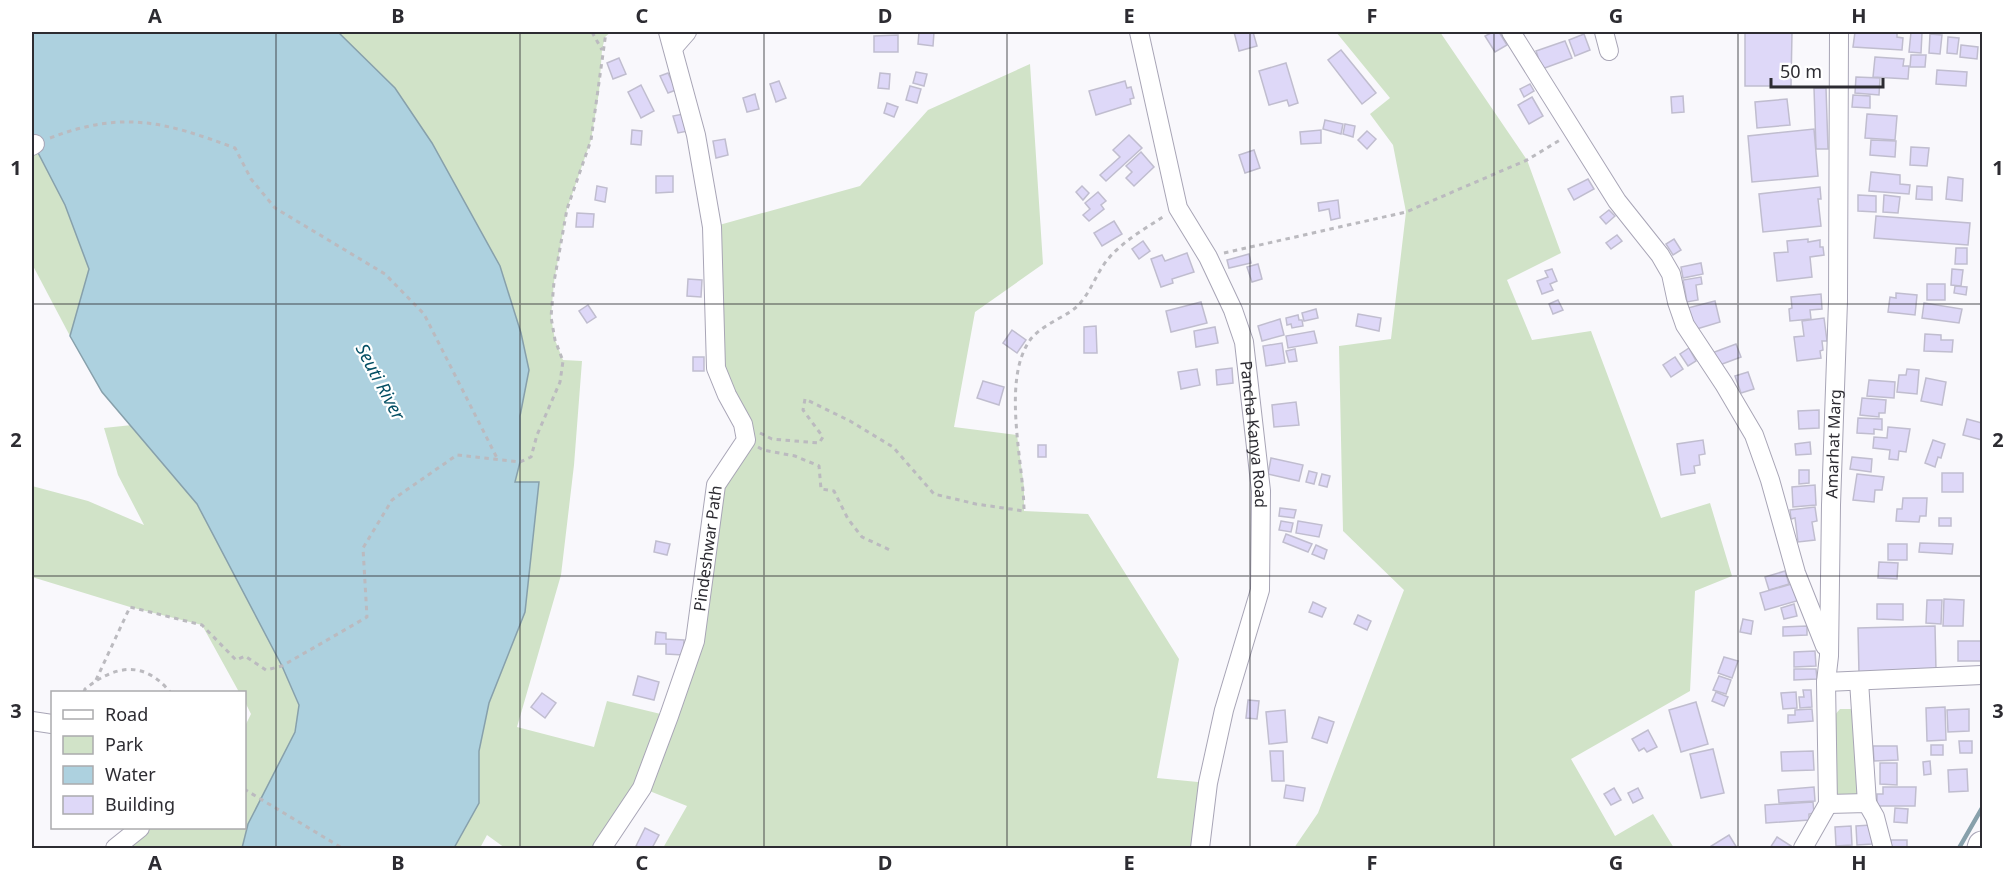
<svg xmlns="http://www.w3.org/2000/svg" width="2014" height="880" font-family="'Noto Sans',sans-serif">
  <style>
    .green { fill: #d1e3c8 }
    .water { fill: #add1df; stroke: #87a0ab; stroke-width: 1.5 }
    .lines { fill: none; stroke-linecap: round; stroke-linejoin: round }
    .stream { stroke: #87a0ab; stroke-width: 4.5 }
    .building { fill: #ded8f8; stroke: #c0bdcf; stroke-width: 1.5 }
    .street-casing { stroke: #a8a5b6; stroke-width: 20 }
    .primary-casing { stroke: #a8a5b6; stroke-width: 29 }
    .path { stroke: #bbbabf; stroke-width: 3; stroke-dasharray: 4.5 4.5; stroke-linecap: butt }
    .street { stroke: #fff; stroke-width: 18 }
    .primary { stroke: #fff; stroke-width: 27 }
    .grid { fill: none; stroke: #2d2c32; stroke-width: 1.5; stroke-opacity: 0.55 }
    .labels { text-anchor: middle; stroke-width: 4.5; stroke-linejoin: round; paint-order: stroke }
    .street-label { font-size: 16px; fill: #2d2c32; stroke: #fff }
    .water-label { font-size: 18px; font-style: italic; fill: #034e63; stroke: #fff }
    .neatline { fill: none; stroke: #2d2c32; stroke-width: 2 }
    .grid-label { font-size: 20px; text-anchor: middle; font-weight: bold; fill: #2d2c32 }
  </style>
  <rect width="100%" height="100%" fill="#f9f8fc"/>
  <g class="green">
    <path d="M338,32H611L605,37L602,50L599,92L591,140L567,209L554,282L551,317L555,340L563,360L582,361L574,465L561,575L517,727L594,747L607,701L669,716L695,641L716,485L746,440L727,395L712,227L860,186L928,110L1030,64L1043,264L975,312L954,427L1017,435L1024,487V511L1088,514L1179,659L1157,778L1208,783L1200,848H663L687,806L642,788L602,848H505L487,835L480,848H454L479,803V751L489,703L525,612L539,483L515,482L520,462V416L529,370L521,333L500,266L432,143L395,88Z"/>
    <path d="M1336,32H1440L1527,160L1561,253L1507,280L1532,340L1591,331L1661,518L1710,503L1732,576L1695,591L1690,691L1571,759L1615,836L1653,814L1674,848H1294L1318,813L1404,590L1343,531L1339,346L1391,339L1406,212L1393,145L1370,114L1390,98Z"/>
    <path d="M32,141L65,205L89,269L70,336L32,264Z"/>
    <path d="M132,425L197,504L282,666L299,706L295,732L248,824L242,848H115L140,828H244L245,726L251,714L245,702L244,692H239L202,625L130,607L32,577V486L88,501L144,525L118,475L104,428Z"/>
    <path d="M1840,709H1853L1858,786L1857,795L1834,800L1833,717Z"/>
  </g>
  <path class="water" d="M32,32H338L395,88L432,143L500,266L521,333L529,370L520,416V462L515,482H539L525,612L489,703L479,751V803L454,848H242L248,824L295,732L299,705L282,666L197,504L102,392L70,336L89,269L65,205L32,141Z"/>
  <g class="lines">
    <path class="stream" d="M1959,848L1982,808"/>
  </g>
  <g class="building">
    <path d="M919,32H934L933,46L918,44Z"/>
    <path d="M1234,32H1253L1257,46L1239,51Z"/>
    <path d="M1493,32H1499L1507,45L1495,52L1485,36Z"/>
    <path d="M1745,32H1792L1791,86H1745Z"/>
    <path d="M1855,32H1897V37L1903,38L1902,50L1853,47Z"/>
    <path d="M1911,32L1922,33L1921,53L1909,52Z"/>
    <path d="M1584,34L1590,50L1575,56L1569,40Z"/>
    <path d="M1930,34L1942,35L1940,54L1929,53Z"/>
    <path d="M898,35V52H874V36Z"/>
    <path d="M1948,37L1959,38L1957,54L1947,53Z"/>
    <path d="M1565,41L1572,58L1542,69L1536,51Z"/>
    <path d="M1961,45L1978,47L1977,59L1960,57Z"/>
    <path d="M1341,50L1376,93L1362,104L1328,60Z"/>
    <path d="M1911,55H1926L1925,67H1910Z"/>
    <path d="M1875,57L1904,59L1903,66H1909L1908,79L1873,77Z"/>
    <path d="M619,58L626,74L613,79L607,63Z"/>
    <path d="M1286,63L1298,103L1289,106L1287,100L1269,105L1259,71Z"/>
    <path d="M1937,70L1967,72L1966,86L1936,84Z"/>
    <path d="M916,72L927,74L924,86L913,83Z"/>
    <path d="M668,73L676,90L668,93L660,76Z"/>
    <path d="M880,73L890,74L889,89L878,88Z"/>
    <path d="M1856,77L1880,78L1879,95L1855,93Z"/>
    <path d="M779,81L786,98L776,102L770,84Z"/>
    <path d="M1125,81L1127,88L1131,87L1134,98L1130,99L1131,104L1096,115L1089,91Z"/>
    <path d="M1530,84L1534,91L1524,97L1520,89Z"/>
    <path d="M641,85L654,111L641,118L628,92Z"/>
    <path d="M910,86L921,89L917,103L906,100Z"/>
    <path d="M1814,88H1826L1828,149H1816Z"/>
    <path d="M755,94L759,109L747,112L743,98Z"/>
    <path d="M1853,95L1870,96V108L1852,107Z"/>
    <path d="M1683,96L1684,112L1672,113L1671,97Z"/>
    <path d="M1532,97L1543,116L1529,124L1518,105Z"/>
    <path d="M1787,99L1790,125L1757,128L1755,102Z"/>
    <path d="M887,103L898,107L894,117L884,113Z"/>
    <path d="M683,114L688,131L678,133L673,116Z"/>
    <path d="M1867,114L1897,116L1895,140L1865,138Z"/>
    <path d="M1325,120L1343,124L1341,134L1323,129Z"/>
    <path d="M1345,124L1355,126L1353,137L1343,134Z"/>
    <path d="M1814,129L1818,176L1752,182L1748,136Z"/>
    <path d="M632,130L642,131L641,145L631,144Z"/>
    <path d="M1321,130V143L1301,144L1300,132Z"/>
    <path d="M1367,131L1376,139L1367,149L1358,140Z"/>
    <path d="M1129,135L1142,148L1106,181L1100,175L1120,157L1113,150Z"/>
    <path d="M725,139L728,155L716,158L713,141Z"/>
    <path d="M1871,140L1896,141L1895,157L1870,155Z"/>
    <path d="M1911,147L1929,148L1927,166L1910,165Z"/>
    <path d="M1254,150L1260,168L1245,173L1239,155Z"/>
    <path d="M1141,152L1154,167L1134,186L1126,178L1132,172L1126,166Z"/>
    <path d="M1871,172L1900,175V184L1910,185L1909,194L1869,191Z"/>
    <path d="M656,176H673V192L656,193Z"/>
    <path d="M1948,177L1963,179L1962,201L1946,199Z"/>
    <path d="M1588,179L1594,189L1574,200L1568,189Z"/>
    <path d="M597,186L607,188L605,202L595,200Z"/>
    <path d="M1082,186L1089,193L1083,200L1076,192Z"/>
    <path d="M1917,186L1932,187V200L1916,199Z"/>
    <path d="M1820,187L1821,199H1818L1821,226L1763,232L1759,194Z"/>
    <path d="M1098,192L1106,201L1101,205L1104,209L1089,221L1083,215L1090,209L1085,203Z"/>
    <path d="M1858,195L1876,196V212L1858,211Z"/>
    <path d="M1884,195L1900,197L1898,213L1883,212Z"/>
    <path d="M1338,200L1340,218L1331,220L1329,209L1319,211L1318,203Z"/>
    <path d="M1609,210L1615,216L1606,224L1600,217Z"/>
    <path d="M577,213L594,214L593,227H576Z"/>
    <path d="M1876,216L1970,223L1968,245L1874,238Z"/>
    <path d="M1114,221L1122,234L1102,246L1094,233Z"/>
    <path d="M1617,235L1622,241L1611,249L1606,243Z"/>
    <path d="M1674,239L1681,250L1673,255L1666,244Z"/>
    <path d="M1808,239V242L1820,240V247H1823L1824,255L1810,257L1812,277L1777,281L1774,253L1788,252L1787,241Z"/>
    <path d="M1143,241L1150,251L1139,259L1132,249Z"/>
    <path d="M1956,248H1967V264H1955Z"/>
    <path d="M1187,253L1194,272L1172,279L1173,283L1161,287L1151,259L1162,255L1165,261Z"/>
    <path d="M1249,254L1251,263L1229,268L1227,260Z"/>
    <path d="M1701,263L1703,274L1683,278L1681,267Z"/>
    <path d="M1258,264L1262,279L1252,282L1247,267Z"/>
    <path d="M1552,269L1557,281L1550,284L1553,290L1542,294L1537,281L1548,277L1545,271Z"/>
    <path d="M1952,269L1963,270L1961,286L1951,285Z"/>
    <path d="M1701,277L1702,284L1696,285L1698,300L1687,302L1683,280Z"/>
    <path d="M688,279L702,280L701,297L687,296Z"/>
    <rect x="1927" y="284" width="18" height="16"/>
    <path d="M1955,286L1967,287L1966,295L1954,293Z"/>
    <path d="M1896,293L1917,295L1915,315L1888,312L1890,297L1896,298Z"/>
    <path d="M1821,294L1822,309L1810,310L1811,319L1790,321L1789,309L1792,308L1791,297Z"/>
    <path d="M1558,300L1563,310L1553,314L1549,304Z"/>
    <path d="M1715,301L1720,322L1690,331L1684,309Z"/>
    <path d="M1201,302L1207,323L1171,332L1166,311Z"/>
    <path d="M1924,303L1962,309L1959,323L1922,318Z"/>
    <path d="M588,305L596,317L587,323L579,311Z"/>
    <path d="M1316,309L1318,318L1304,321L1302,313Z"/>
    <path d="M1358,314L1381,318L1379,331L1356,326Z"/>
    <path d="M1298,315L1299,320H1302L1303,326L1292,328L1291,324L1287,325L1286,318Z"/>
    <path d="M1824,318L1827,341H1822L1823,350L1820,351L1821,358L1797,361L1794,337L1804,336L1802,321Z"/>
    <path d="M1280,319L1284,335L1262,341L1258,326Z"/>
    <path d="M1096,326L1097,353H1084V327Z"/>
    <path d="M1215,327L1218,343L1196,347L1194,331Z"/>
    <path d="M1012,330L1026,340L1017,353L1003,343Z"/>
    <path d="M1314,331L1317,343L1288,348L1286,336Z"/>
    <path d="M1925,334L1941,335V340H1953L1952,352L1924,351Z"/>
    <path d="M1282,343L1285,363L1266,366L1263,346Z"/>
    <path d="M1736,344L1741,357L1717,366L1712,353Z"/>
    <path d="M1689,348L1696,361L1688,366L1680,354Z"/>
    <path d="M1295,349L1297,361L1289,362L1286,351Z"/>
    <rect x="693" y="357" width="11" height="14"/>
    <path d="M1675,357L1683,369L1671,377L1663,365Z"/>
    <path d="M1232,368L1233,383L1217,385L1216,370Z"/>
    <path d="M1197,369L1200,385L1181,389L1178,372Z"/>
    <path d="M1907,369L1919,370L1917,394L1897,392L1899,375H1906Z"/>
    <path d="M1748,372L1754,389L1741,393L1735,376Z"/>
    <path d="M1926,378L1946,382L1942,405L1921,401Z"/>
    <path d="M1869,380L1895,382L1894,398L1867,396Z"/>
    <path d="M983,381L1004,387L999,405L977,398Z"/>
    <path d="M1862,398L1886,400L1885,413H1879V417L1860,415Z"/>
    <path d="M1296,402L1299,425L1274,427L1272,405Z"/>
    <path d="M1819,410V428L1799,429L1798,411Z"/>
    <path d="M1858,418L1882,419V430L1874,429V434L1857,433Z"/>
    <path d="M1967,419L1982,423V440L1963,435Z"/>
    <path d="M1888,427L1910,429L1906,452L1899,451L1898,460L1889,459L1890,450L1873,448L1874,437L1887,438Z"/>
    <path d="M1703,440L1705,454L1699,455L1700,465L1694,466L1695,473L1681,475L1677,444Z"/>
    <path d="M1933,440L1945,444L1941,458L1938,457L1935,467L1925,463Z"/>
    <path d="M1810,442L1811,454L1796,455L1795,444Z"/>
    <rect x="1038" y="445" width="8" height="12"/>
    <path d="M1852,457L1872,459L1871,472L1850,469Z"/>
    <path d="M1271,458L1303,465L1299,481L1268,474Z"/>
    <path d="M1799,470H1809V483L1799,484Z"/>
    <path d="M1309,471L1317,473L1314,484L1306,482Z"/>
    <rect x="1942" y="473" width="21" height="19"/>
    <path d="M1322,474L1330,476L1327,487L1319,485Z"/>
    <path d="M1857,474L1884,477L1882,490H1875L1874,502L1853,500Z"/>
    <path d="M1815,485L1816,505L1793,507L1792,487Z"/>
    <path d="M1903,498H1927L1926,516H1920L1919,522L1896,521L1897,509H1902Z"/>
    <path d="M1815,507L1817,521L1812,522L1815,540L1798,542L1795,518L1791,519L1790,510Z"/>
    <path d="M1280,508L1296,510L1294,518L1279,516Z"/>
    <rect x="1939" y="518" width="12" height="8"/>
    <path d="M1281,521L1293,523L1291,532L1279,530Z"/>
    <path d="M1298,521L1322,525L1319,537L1296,533Z"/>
    <path d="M1286,534L1312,544L1308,552L1283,542Z"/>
    <path d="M656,541L670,544L667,555L654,552Z"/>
    <path d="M1920,543L1953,544L1952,554L1919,552Z"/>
    <rect x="1888" y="544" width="19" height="16"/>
    <path d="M1316,545L1327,550L1324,559L1312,554Z"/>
    <path d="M1879,562L1898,563L1897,579L1878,578Z"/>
    <path d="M1785,571L1789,584L1769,590L1765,577Z"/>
    <path d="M1795,583L1800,600L1765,610L1760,593Z"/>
    <path d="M1944,599L1964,600L1963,626H1943Z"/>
    <path d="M1927,600H1942L1941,624L1926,623Z"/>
    <path d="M1313,602L1326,608L1322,617L1309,612Z"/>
    <path d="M1794,604L1797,616L1784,619L1781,608Z"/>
    <path d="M1877,604H1903V620L1877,619Z"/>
    <path d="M1358,615L1371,621L1367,630L1354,624Z"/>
    <path d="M1743,619L1753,621L1751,634L1740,632Z"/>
    <path d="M1807,626V635L1783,636V627Z"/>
    <path d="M1935,626L1936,671L1859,674L1858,628Z"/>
    <path d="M656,632L666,633V639L684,640L683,655L666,654V644H655Z"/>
    <rect x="1958" y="641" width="24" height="20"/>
    <path d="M1815,651L1816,666L1794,667V652Z"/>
    <path d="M1724,657L1738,661L1732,678L1718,673Z"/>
    <path d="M1794,669H1816L1817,679L1794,680Z"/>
    <path d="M638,676L659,682L654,700L633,695Z"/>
    <path d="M1719,676L1731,680L1726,694L1713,690Z"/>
    <path d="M1803,690H1811L1812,707L1800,708L1799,697H1804Z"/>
    <path d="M1716,692L1728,697L1724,706L1712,701Z"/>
    <path d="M1796,692L1797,708L1783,709L1781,693Z"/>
    <path d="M542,693L556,703L545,718L531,707Z"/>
    <path d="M1248,700L1259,701L1257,719L1246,718Z"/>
    <path d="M1696,702L1708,744L1681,752L1669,710Z"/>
    <path d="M1945,707L1946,740L1927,741L1926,708Z"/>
    <path d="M1812,709L1813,721L1788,723V715H1795V710Z"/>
    <path d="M1969,709V731L1948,732L1947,710Z"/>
    <path d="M1285,710L1287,742L1269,744L1266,712Z"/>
    <path d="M1319,717L1334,722L1327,743L1312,738Z"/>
    <path d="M1648,730L1657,747L1647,752L1644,748L1639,751L1632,739Z"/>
    <path d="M1959,741H1972V753H1960Z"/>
    <rect x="1931" y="745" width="12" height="10"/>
    <path d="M1873,746H1897L1898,760L1874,761Z"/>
    <path d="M1713,749L1724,793L1701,798L1690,754Z"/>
    <path d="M1270,751H1283L1284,781H1272Z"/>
    <path d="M1813,751L1814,770L1782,771L1781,752Z"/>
    <path d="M1930,761L1931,774L1924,775L1923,762Z"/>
    <path d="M1880,763H1897V785L1880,784Z"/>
    <path d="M1967,769L1968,791L1949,792L1948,770Z"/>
    <path d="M1286,785L1305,788L1303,801L1284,798Z"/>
    <path d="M1814,787L1815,801L1779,803L1778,790Z"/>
    <path d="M1883,787H1916L1915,806H1877V794H1883Z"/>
    <path d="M1614,788L1621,800L1611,805L1604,794Z"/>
    <path d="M1638,788L1643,798L1633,803L1628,793Z"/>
    <path d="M1813,802L1814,813L1809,814V820L1766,823L1765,805Z"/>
    <path d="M1895,808L1908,809L1907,823L1894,822Z"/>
    <path d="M1871,825L1872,844L1857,845L1856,826Z"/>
    <path d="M1851,826L1852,845L1836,846L1835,827Z"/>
    <path d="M645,828L659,835L652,848H641L636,846Z"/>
    <path d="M1729,835L1737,848H1708Z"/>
    <path d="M1777,837L1791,846L1789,848H1770Z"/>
    <rect x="1891" y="840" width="16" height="8"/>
  </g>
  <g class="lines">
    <g class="street-casing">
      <g id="street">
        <path id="s1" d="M1139,32L1178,208L1208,257L1233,310L1244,342L1261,491L1260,590L1224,710L1208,783L1200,848"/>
        <path d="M1511,32L1617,201L1660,255L1671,274L1677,302L1685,325L1724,384L1754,435L1770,480L1796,573L1825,646"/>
        <path d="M1604,32L1609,51"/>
        <path d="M673,48L687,32"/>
        <path d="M32,146L35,144"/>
        <path d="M1859,681L1867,803"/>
        <path d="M1826,682L1982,675"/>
        <path d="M32,721L52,724"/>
        <path d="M1828,804L1867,803L1875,817L1883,848"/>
        <path d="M115,848L140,828"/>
        <path id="s2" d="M602,848L642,788L669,716L695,641L716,485L746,440L743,424L727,395L716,368L712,227L696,135L668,32"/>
        <path id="s3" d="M1803,848L1828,804L1826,682L1829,656L1831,505L1838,301L1839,32"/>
      </g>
    </g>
    <g class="primary-casing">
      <path id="primary" d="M1981,848L1982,845"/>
    </g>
    <g class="path">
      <path d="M592,32L602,50"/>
      <path d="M50,138C123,110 165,122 235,148L251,179L275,208L385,274L424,314L498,460"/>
      <path d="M1224,253L1406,212L1527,160L1560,140"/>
      <path d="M760,433L772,439L819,443L823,437L803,410L805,399L850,421L893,447L934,494L976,504L1024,511C1024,464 1001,381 1030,340C1044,322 1071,316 1081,302C1092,289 1097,272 1108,259C1123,241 1146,228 1166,215"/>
      <path d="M758,447L763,450L795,456L819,466L821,489L834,491L848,519L862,537L890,550"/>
      <path d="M96,680L130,607L202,625L236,660L245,656L266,670L282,666L367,617L363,548L392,500L457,455L520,462L531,457L537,435L560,382L563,361L555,340L551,317L554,282L567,209L591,140L606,32"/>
      <path d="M84,692L85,689C115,665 144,660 170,692"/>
      <path d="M244,789L342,848"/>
      <path d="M32,848H33"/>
    </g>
    <use href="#street" class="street"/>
    <use href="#primary" class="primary"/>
  </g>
  <path class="grid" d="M276,32V848M520,32V848M764,32V848M1007,32V848M1250,32V848M1494,32V848M1738,32V848M32,304H1982M32,576H1982"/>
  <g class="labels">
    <g class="street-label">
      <text dy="6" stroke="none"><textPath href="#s1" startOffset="423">Pancha Kanya Road</textPath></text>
      <text dy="6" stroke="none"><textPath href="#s3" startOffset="411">Amarhat Marg</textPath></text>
      <text dy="6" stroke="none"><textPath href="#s2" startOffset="322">Pindeshwar Path</textPath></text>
    </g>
    <g class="water-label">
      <text transform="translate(380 382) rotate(62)" y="6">Seuti River</text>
    </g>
  </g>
  <rect width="2014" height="880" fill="none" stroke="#ffffff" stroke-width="66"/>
  <rect x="51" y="691" width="195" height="138" fill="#ffffff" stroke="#ababad" stroke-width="1.5"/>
  <rect x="63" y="710" width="30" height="9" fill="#ffffff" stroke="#ababad" stroke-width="1.5"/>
  <text x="105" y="721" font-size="18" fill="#2d2c32">Road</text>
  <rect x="63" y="736" width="30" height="18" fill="#d1e3c8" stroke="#ababad" stroke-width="1.5"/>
  <text x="105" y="751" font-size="18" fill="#2d2c32">Park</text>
  <rect x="63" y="766" width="30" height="18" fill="#add1df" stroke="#ababad" stroke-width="1.5"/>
  <text x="105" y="781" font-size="18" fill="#2d2c32">Water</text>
  <rect x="63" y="796" width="30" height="18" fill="#ded8f8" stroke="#ababad" stroke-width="1.5"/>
  <text x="105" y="811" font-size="18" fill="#2d2c32">Building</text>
  <path d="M1771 78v9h112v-9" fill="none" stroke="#2d2c32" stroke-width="3"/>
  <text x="1780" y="78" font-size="18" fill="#2d2c32" stroke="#ffffff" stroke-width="4.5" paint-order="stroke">50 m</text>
  <rect x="33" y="33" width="1948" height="814" class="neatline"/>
  <g class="grid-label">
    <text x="155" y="23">A</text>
    <text x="398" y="23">B</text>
    <text x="642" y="23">C</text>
    <text x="885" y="23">D</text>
    <text x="1129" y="23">E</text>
    <text x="1372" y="23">F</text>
    <text x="1616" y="23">G</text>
    <text x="1859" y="23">H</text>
    <text x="16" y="175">1</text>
    <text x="1998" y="175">1</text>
    <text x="16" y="447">2</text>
    <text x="1998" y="447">2</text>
    <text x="16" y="718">3</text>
    <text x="1998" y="718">3</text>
    <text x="155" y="870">A</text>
    <text x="398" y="870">B</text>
    <text x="642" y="870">C</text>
    <text x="885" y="870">D</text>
    <text x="1129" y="870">E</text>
    <text x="1372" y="870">F</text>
    <text x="1616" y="870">G</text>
    <text x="1859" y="870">H</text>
  </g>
</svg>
